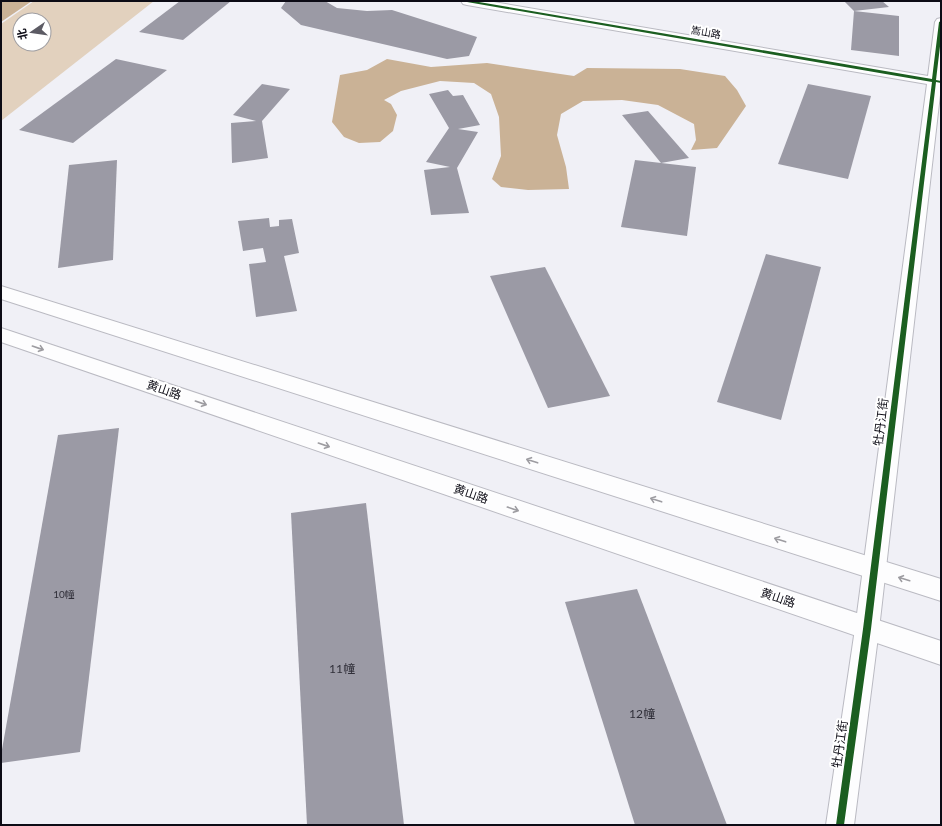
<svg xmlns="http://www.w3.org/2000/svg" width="942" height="826" font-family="Lato,'Noto Sans SC',sans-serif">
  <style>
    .green { fill: #e2d1be; fill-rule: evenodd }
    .water { fill: #cab296 }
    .building { fill: #9b9aa5 }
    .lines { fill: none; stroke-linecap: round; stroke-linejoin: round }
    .minor-casing { stroke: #babac2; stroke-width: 2 }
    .secondary-casing { stroke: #babac2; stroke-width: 2 }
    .minor { fill: #fdfdfe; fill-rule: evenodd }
    .secondary { fill: #fdfdfe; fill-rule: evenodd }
    .cycleway-casing { stroke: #fff; stroke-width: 2 }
    .cycleway { fill: #1b5e20; fill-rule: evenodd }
    .oneway { stroke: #9d9ca1 }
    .labels { text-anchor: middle; stroke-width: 4; stroke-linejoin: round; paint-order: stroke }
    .far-street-label { font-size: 10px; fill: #0c0b15; stroke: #fff }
    .number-label { font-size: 10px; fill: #302f39 }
    .street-label { font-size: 12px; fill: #0c0b15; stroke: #fff }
    .near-number-label { font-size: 12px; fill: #302f39 }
  </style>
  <rect width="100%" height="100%" fill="#f0f0f6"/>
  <path class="green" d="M34,1H154L1,121V24ZM20,20H44V44H20Z"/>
  <g class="water">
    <path d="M1,1H32L1,22Z"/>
    <path d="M387,59L431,67L487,63L574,76L587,68L680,69L725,76L737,90L746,106L717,148L691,150L696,140L694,124L658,105L622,100L583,101L561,114L557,135L566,167L569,189L528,190L501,187L492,179L501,156L499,117L491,94L474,83L440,81L401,91L384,100L391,104L397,115L393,131L380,142L359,143L344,137L332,122L340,75L367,70Z"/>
  </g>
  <g class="building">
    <path d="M180,1H231L183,40L139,32Z"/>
    <path d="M286,1H325L337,8L367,11L392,10L477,37L469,56L447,59L301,25L281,8Z"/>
    <path d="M844,1H882L889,7L854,11L899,16V56L851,50L854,11Z"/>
    <path d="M116,59L167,70L73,143L19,130Z"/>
    <path d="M262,84L290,89L262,121L268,158L232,163L231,123L256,121L233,115Z"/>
    <path d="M808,84L871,96L848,179L778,164Z"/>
    <path d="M448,90L453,96L463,95L480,125L458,129L478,132L457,168L469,213L431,215L424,170L450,167L426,162L449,128L429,94Z"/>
    <path d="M648,111L689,158L661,163L622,115Z"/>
    <path d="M117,160L113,260L58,268L69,165Z"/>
    <path d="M635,160L696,167L687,236L621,227Z"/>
    <path d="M269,218L270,227L279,226V220L292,219L299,253L284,256L297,311L256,317L249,264L266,262L263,248L243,251L238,221Z"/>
    <path d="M766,254L821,267L781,420L717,402Z"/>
    <path d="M545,267L610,396L548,408L490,276Z"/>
    <path d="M119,428L80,752L1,763V755L58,435Z"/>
    <path d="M366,503L404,825H307L291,513Z"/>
    <path d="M637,589L727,825H635L565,602Z"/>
  </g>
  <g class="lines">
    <g class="minor-casing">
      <path id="minor" d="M461,1H488L928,76L935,22L937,19L941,18V86L879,629L854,825H826L855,629L927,84L467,5L463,4Z"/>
    </g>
    <g class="secondary-casing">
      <g id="secondary">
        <path d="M1,286L941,579V601L1,299Z"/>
        <path d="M1,328L941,641V665L1,342Z"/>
      </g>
    </g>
    <use href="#minor" class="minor"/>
    <use href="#secondary" class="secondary"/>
    <g class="cycleway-casing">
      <path id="cycleway" d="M465,1H473L932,79L939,22L941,21V38L936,80L941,81V83L936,82L871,629L844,825H836L863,629L932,82L467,2Z"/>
    </g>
    <use href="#cycleway" class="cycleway"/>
  </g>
  <defs><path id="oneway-shaft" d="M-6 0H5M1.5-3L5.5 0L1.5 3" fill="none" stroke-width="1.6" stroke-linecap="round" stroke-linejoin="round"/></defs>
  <g class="oneway">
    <use href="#oneway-shaft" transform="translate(38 348) rotate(19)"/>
    <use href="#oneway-shaft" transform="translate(201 403) rotate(19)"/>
    <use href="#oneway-shaft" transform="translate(324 445) rotate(19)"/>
    <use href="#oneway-shaft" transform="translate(532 461) rotate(-162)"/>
    <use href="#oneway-shaft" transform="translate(656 500) rotate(-162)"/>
    <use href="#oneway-shaft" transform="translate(513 509) rotate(19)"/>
    <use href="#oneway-shaft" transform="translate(780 540) rotate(-162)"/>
    <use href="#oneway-shaft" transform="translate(904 579) rotate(-163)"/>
  </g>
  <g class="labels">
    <g class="far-street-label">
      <text transform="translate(706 32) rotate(10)" y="4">嵩山路</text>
    </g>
    <g class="number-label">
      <text x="64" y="598">10幢</text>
    </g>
    <g class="street-label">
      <text transform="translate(164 390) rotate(19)" y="4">黄山路</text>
      <text transform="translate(881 422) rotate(-83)" y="4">牡丹江街</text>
      <text transform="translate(471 494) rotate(19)" y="4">黄山路</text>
      <text transform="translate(778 598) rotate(19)" y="4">黄山路</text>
      <text transform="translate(840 744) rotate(-82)" y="4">牡丹江街</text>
    </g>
    <g class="near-number-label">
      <text x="342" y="673">11幢</text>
      <text x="642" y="718">12幢</text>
    </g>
  </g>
  <rect width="942" height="826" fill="none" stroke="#0c0b15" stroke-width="4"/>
  <g transform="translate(32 32) rotate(257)"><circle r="19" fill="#ffffff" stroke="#9e9da1"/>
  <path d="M0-3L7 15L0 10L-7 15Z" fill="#5c5b64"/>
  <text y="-6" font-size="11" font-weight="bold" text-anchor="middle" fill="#0c0b15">北</text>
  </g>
</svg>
